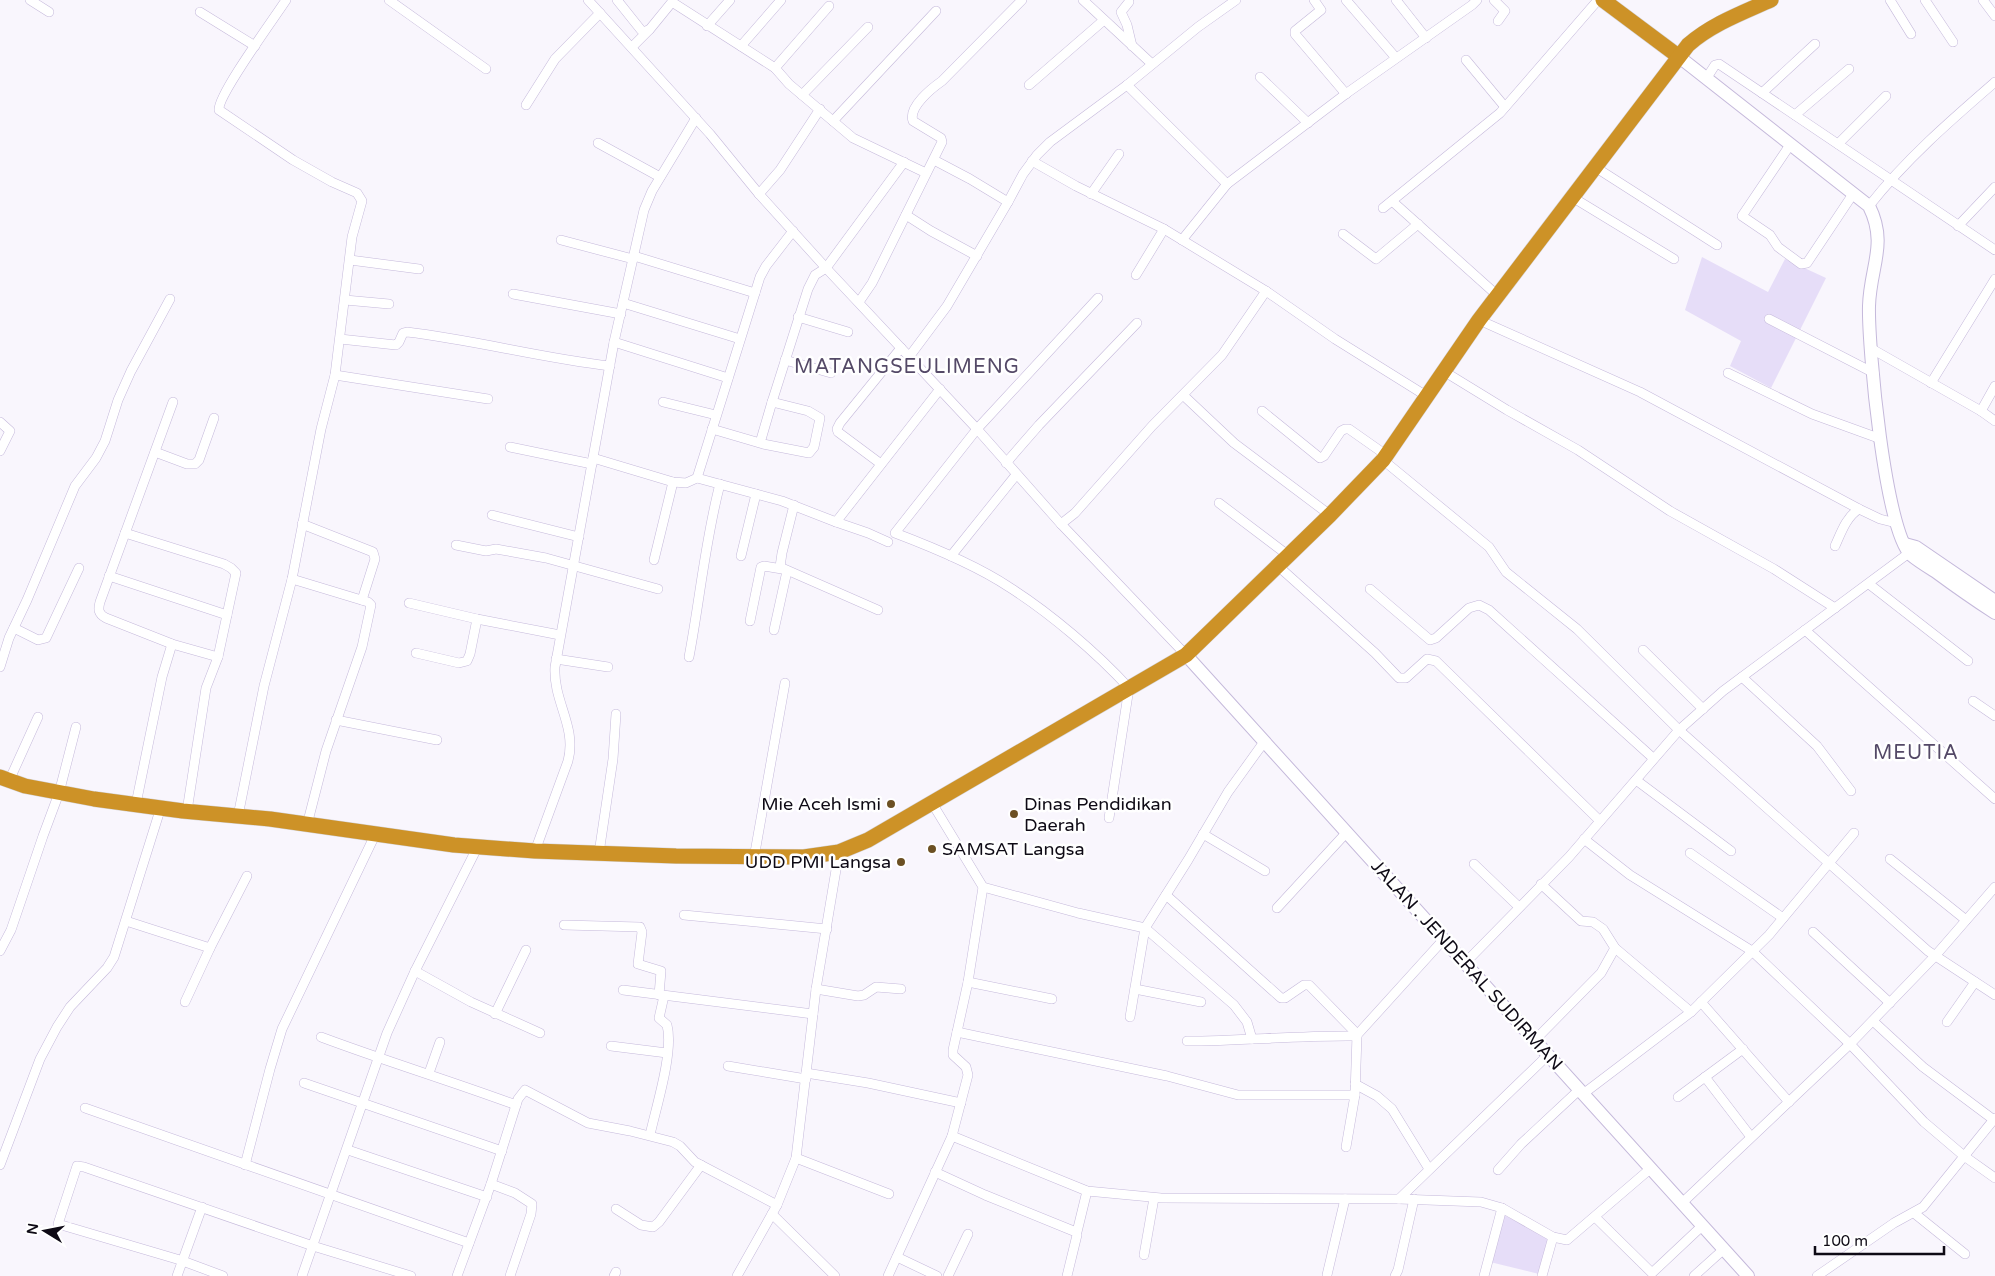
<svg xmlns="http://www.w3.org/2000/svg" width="1995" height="1276" font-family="'Varela Round',sans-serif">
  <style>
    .green { fill: #e6ddf8 }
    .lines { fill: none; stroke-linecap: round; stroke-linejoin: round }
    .street-casing { stroke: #c5b9db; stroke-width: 10 }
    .secondary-casing { stroke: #c5b9db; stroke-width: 14 }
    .highway-casing { stroke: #d4d3d5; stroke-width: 16 }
    .street { stroke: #fff; stroke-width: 9 }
    .secondary { stroke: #fff; stroke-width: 12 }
    .highway { stroke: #cd9227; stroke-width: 15 }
    .poi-dot { fill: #6c5023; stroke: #fff; stroke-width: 2 }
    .labels { text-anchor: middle; stroke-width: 5; stroke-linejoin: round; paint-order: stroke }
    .poi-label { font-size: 18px; fill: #0e0a15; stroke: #fff; text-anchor: end }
    .street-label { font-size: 18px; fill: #0e0a15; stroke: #fff }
    .quarter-label { font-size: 20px; letter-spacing: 1px; fill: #544967; stroke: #fff }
  </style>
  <rect width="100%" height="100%" fill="#f9f6fd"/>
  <g class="green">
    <path d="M1702,257L1768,292L1785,259L1826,278L1771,388L1730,366L1741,341L1685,310Z"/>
    <path d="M1504,1215L1549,1239L1539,1274L1490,1262Z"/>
  </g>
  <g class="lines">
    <g class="street-casing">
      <g id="street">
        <path d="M30,0L49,12"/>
        <path d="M389,0L486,69"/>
        <path d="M588,0L710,134L759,194L826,268L977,429L1061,524L1186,655"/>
        <path d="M617,0L641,30L644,32L650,29L672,2L775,68L789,84L853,138L926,173"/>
        <path d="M1083,0L1152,64"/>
        <path d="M1314,0L1321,10L1295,31V34L1346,94"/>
        <path d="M1346,0L1396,58"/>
        <path d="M1396,0L1426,38"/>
        <path d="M1494,0L1505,11L1498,21"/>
        <path d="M1890,0L1911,34"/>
        <path d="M1925,0L1953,42"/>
        <path d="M1983,0L1995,16"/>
        <path d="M1129,2L1121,12L1127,25L1132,46"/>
        <path d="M200,12L255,46"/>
        <path d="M707,26L730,0"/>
        <path d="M741,46L781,0"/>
        <path d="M632,47L649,30"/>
        <path d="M1466,60L1505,107"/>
        <path d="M775,68L829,6"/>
        <path d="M1260,77L1308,123"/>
        <path d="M1706,79L1715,65L1719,64L1995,250"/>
        <path d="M1029,85L1104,20"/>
        <path d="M1127,85L1227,184"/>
        <path d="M1762,93L1815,44"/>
        <path d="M802,95L868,27"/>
        <path d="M526,105L555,59L600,13"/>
        <path d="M1795,115L1849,69"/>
        <path d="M833,121L936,11"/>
        <path d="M598,143L660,177"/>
        <path d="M1838,144L1886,96"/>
        <path d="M1790,145L1742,216L1770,235L1778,247L1801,264L1807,263L1853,194"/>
        <path d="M934,160L970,179L1008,202"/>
        <path d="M1032,161L1076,186L1164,229L1266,291L1335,339L1428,397"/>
        <path d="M1595,167L1717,245"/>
        <path d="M759,194L780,170L820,109"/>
        <path d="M1091,194L1119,154"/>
        <path d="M1572,197L1674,259"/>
        <path d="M1392,201L1498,296"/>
        <path d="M1869,206C1906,159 1950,121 1995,82"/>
        <path d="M1383,208L1500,113L1598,0"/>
        <path d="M906,215L931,231L977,256"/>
        <path d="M1958,226L1995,187"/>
        <path d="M1343,234L1376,259L1418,224"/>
        <path d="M561,240L633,259"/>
        <path d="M1182,240L1227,184L1347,93L1472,5L1477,0"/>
        <path d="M634,256L755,293"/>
        <path d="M350,260L419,269"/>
        <path d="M1136,275L1164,229"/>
        <path d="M513,294L621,314"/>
        <path d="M1098,298L977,429L895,533C932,547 976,565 1009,587C1050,613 1097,653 1129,688L1109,818"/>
        <path d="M345,300L389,304"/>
        <path d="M859,302L872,283L942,142L941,138L913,121C908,107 932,88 942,81L1022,0"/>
        <path d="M623,303L740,339"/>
        <path d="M798,317L848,332"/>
        <path d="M1769,319L1874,373"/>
        <path d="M1479,320L1640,392L1859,509L1880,519L1896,523"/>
        <path d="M340,339L396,345L399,342L403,333L407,332C475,340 541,358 610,366"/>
        <path d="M614,342L728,378"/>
        <path d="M1872,349L1981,411L1995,421"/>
        <path d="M909,357L947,306L1008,202L1023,174L1037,155L1050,142L1127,85L1198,27L1236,0"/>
        <path d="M785,360L831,373"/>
        <path d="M1445,372L1507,410L1578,450L1670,511L1774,569L1835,608"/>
        <path d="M1728,373L1812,414L1881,439"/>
        <path d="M335,375L488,399"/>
        <path d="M1931,383L1995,279"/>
        <path d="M1183,395L1234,443L1330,515"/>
        <path d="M173,402L100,602C98,609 98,614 106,618L172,644L218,657"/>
        <path d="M663,402L716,415"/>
        <path d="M772,402L808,289L815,275L826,268L904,162"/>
        <path d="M1262,411L1320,458L1324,456L1341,431L1345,429H1349L1386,455"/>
        <path d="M1981,411L1995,386"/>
        <path d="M0,422L10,431L0,451"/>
        <path d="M712,429L763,444L809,453L814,447L820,418L808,411L772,402L760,443"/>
        <path d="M510,447L592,464"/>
        <path d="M155,452L187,464H195L199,460L214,418"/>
        <path d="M593,458L673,482L686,483L697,478L782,501L836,522L868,533L888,542"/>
        <path d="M1383,460L1489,547L1506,572L1577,629L1679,730L1928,951L1995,995"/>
        <path d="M1006,463L1039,425L1137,323"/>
        <path d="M881,464L838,432L837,429L840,423L901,348"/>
        <path d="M697,478L760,277L766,266L793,231"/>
        <path d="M1219,503L1289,556"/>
        <path d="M794,505L782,553L780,567L878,610"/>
        <path d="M492,515L579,537"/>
        <path d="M836,522L940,389"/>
        <path d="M302,524L373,552L375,559L362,600"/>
        <path d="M1061,524L1075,513L1152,426L1222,355L1266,291"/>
        <path d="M125,533L224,564L231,568L236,573L218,657L206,688L187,811"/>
        <path d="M456,545L486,551L496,549L546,558L658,589"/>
        <path d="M1835,546C1841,533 1846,517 1859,509"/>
        <path d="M741,556L756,494"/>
        <path d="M951,556L1016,475"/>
        <path d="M654,560L673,482"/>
        <path d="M1278,566L1375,653L1399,678H1406L1427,659L1436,661L1600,821"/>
        <path d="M109,576L227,615"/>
        <path d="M292,579L368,602L371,605L362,647L326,751L307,825"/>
        <path d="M1869,584L1968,661"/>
        <path d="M1370,589L1430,640L1436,638L1469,608L1479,605L1489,610L1653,758"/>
        <path d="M409,603L477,619L560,635"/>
        <path d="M750,621L761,567L764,566L782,569"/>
        <path d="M14,628L38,640L46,638L79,568"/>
        <path d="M774,630L787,571"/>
        <path d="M1805,630L1995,799"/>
        <path d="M1643,650L1703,709"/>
        <path d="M416,653L459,663L467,661L470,654L477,619"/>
        <path d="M689,657C700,599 705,541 720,484"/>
        <path d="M556,659L608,667"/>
        <path d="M0,667L9,638L27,600L75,486L96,458L105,441L118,400L131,371L170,299"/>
        <path d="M1742,677L1817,746L1851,791"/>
        <path d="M1973,701L1995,716"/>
        <path d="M336,720L437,740"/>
        <path d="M1636,780L1731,851"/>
        <path d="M9,781L38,717"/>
        <path d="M136,804L162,677L172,644"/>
        <path d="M238,816L264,686L292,579L321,429L335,375L352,237L362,201L357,193L332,182L293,160L219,110C217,96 275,17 286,0"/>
        <path d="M1203,834L1265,871"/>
        <path d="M1584,839L1630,875L1752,951L1850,1044L1924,1122L1964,1156L1995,1178"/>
        <path d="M535,851L568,761C577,726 553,702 555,667L614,342L644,210L652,191L696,118"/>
        <path d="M599,853L613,759L616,714"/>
        <path d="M1690,853L1783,918"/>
        <path d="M754,858L785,683"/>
        <path d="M1890,859L1966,920"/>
        <path d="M1474,864L1519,907"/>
        <path d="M1541,884L1581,921L1593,922L1603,929L1615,948L1691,1012"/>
        <path d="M983,887L1078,913L1145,928L1234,1005L1247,1022L1252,1039"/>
        <path d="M1166,895L1281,998H1285L1304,985H1309L1357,1034"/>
        <path d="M1277,908L1347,832"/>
        <path d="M684,915L827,929"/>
        <path d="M126,921L210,948L247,876"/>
        <path d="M564,925L640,927L642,932L638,964L661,971L659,995"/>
        <path d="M1813,932L1890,1003"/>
        <path d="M0,951L11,930L43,836L59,793L76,727"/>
        <path d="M1465,963L1569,857L1679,730L1723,691L1913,550"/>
        <path d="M415,971L471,1002L540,1033"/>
        <path d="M968,982L1052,999"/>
        <path d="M816,989L858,996L864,995L876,987L901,989"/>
        <path d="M1135,989L1201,1002"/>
        <path d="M623,990L813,1014"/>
        <path d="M185,1002L210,948"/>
        <path d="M1701,1002L1789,1102"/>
        <path d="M495,1014L526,950"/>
        <path d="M1130,1017L1145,928L1188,860L1228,792L1264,742"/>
        <path d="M1873,1021L1923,1067L1994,1120"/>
        <path d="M1947,1022L1975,982"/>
        <path d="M957,1032L1167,1076L1238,1095H1355"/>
        <path d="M321,1037C385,1061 451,1081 516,1105"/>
        <path d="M1535,1040L1601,973L1615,948"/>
        <path d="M1187,1041C1244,1041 1300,1035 1357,1036"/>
        <path d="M611,1046L667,1053"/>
        <path d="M728,1066L806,1079"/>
        <path d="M429,1073L440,1042"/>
        <path d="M806,1073L868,1083L961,1103"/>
        <path d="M1705,1077L1751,1137"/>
        <path d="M304,1083L502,1151"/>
        <path d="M1355,1084L1377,1096L1392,1109L1429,1169"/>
        <path d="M1583,1094L1691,1012L1769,935L1854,833"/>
        <path d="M1678,1097L1743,1049"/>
        <path d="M85,1108L469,1243"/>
        <path d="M650,1135C656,1107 674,1052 667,1025L659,1018L664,996"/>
        <path d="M952,1136L1087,1191L1161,1198L1399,1199L1481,1202L1502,1208L1553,1237L1567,1240L1650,1169"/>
        <path d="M1346,1147L1355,1095L1357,1035L1444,939"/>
        <path d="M348,1150L487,1197"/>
        <path d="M796,1158L889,1194"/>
        <path d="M0,1165L40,1059L57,1027L70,1007L107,968L114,957L161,807"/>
        <path d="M245,1165L270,1069L282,1029L375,835"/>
        <path d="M1498,1170L1521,1144L1579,1090"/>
        <path d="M935,1172L985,1195L1076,1232L1077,1235L1067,1276"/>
        <path d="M491,1184L515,1193L532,1204L531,1214L510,1276"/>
        <path d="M1399,1199L1548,1055"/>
        <path d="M1682,1203L1850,1044L1935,956L1995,887"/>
        <path d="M616,1209L641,1225L653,1227L659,1222L701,1165"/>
        <path d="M1914,1213L1965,1254"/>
        <path d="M772,1214L835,1276"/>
        <path d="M1595,1217L1652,1273L1702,1226"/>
        <path d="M1077,1232L1087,1191"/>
        <path d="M1144,1255L1154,1198"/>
        <path d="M897,1257L937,1276"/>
        <path d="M1327,1275L1345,1199"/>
        <path d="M177,1276L202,1207"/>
        <path d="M223,1276L180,1260L58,1224L77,1166L84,1167L313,1246L411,1276"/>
        <path d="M302,1276L387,1033L415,971L478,846"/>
        <path d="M457,1276L491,1184L518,1099L525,1090L588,1123L630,1131L673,1142L680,1146L695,1162L777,1205"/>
        <path d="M614,1276L616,1272"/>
        <path d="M737,1276L777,1205L796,1158L816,989L839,852"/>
        <path d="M888,1276L952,1136L968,1075L966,1067L953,1055V1050L968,982L983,887L932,803"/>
        <path d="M948,1276L968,1234"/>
        <path d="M1395,1276L1398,1270L1414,1199"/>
        <path d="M1484,1276L1502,1208"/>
        <path d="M1542,1276L1553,1237"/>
        <path d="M1694,1276L1724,1249"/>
        <path d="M1817,1276L1894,1223L1923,1207L1995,1118"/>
      </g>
    </g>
    <g class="secondary-casing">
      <g id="secondary">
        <path d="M1678,56L1869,206C1888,244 1870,267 1869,306C1868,346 1885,531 1911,555C1918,561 1928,567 1936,572C1955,586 1975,600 1995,613"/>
        <path d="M1905,544L1916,547L1995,601"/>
        <path d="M1186,655L1748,1276"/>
      </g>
    </g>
    <g class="highway-casing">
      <g id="highway">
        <path d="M1603,0L1678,56"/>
        <path d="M0,777L25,786L94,799L183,811L270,819L454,845L535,851L676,856L804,857L839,852L868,840L1186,655L1330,515L1383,460L1479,320L1688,45C1712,24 1742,13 1771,0"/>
      </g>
    </g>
    <use href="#street" class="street"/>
    <use href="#secondary" class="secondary"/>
    <use href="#highway" class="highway"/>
  </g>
  <g class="poi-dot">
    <circle cx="891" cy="804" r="5"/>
    <circle cx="1014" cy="814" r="5"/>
    <circle cx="932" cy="849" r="5"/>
    <circle cx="901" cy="862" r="5"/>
  </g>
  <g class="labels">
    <g class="poi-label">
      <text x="881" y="810">Mie Aceh Ismi</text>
      <text x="1024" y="810" text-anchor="start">Dinas Pendidikan<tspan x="1024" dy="21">Daerah</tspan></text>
      <text x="942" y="855" text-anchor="start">SAMSAT Langsa</text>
      <text x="891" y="868">UDD PMI Langsa</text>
    </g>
    <g class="street-label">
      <text transform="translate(1467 965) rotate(48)" y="6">JALAN . JENDERAL SUDIRMAN</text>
    </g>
    <g class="quarter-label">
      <text x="907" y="373">MATANGSEULIMENG</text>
      <text x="1916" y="759">MEUTIA</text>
    </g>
  </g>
  <g transform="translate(45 1231) rotate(280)" stroke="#ffffff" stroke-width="4" paint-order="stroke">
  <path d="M0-4L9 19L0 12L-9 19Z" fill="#0e0a15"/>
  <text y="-8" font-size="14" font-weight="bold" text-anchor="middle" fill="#0e0a15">N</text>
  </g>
  <path d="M1815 1246v8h129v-8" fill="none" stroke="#0e0a15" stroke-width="2.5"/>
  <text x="1822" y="1246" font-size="15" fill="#0e0a15" stroke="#ffffff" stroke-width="4" paint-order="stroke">100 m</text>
</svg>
